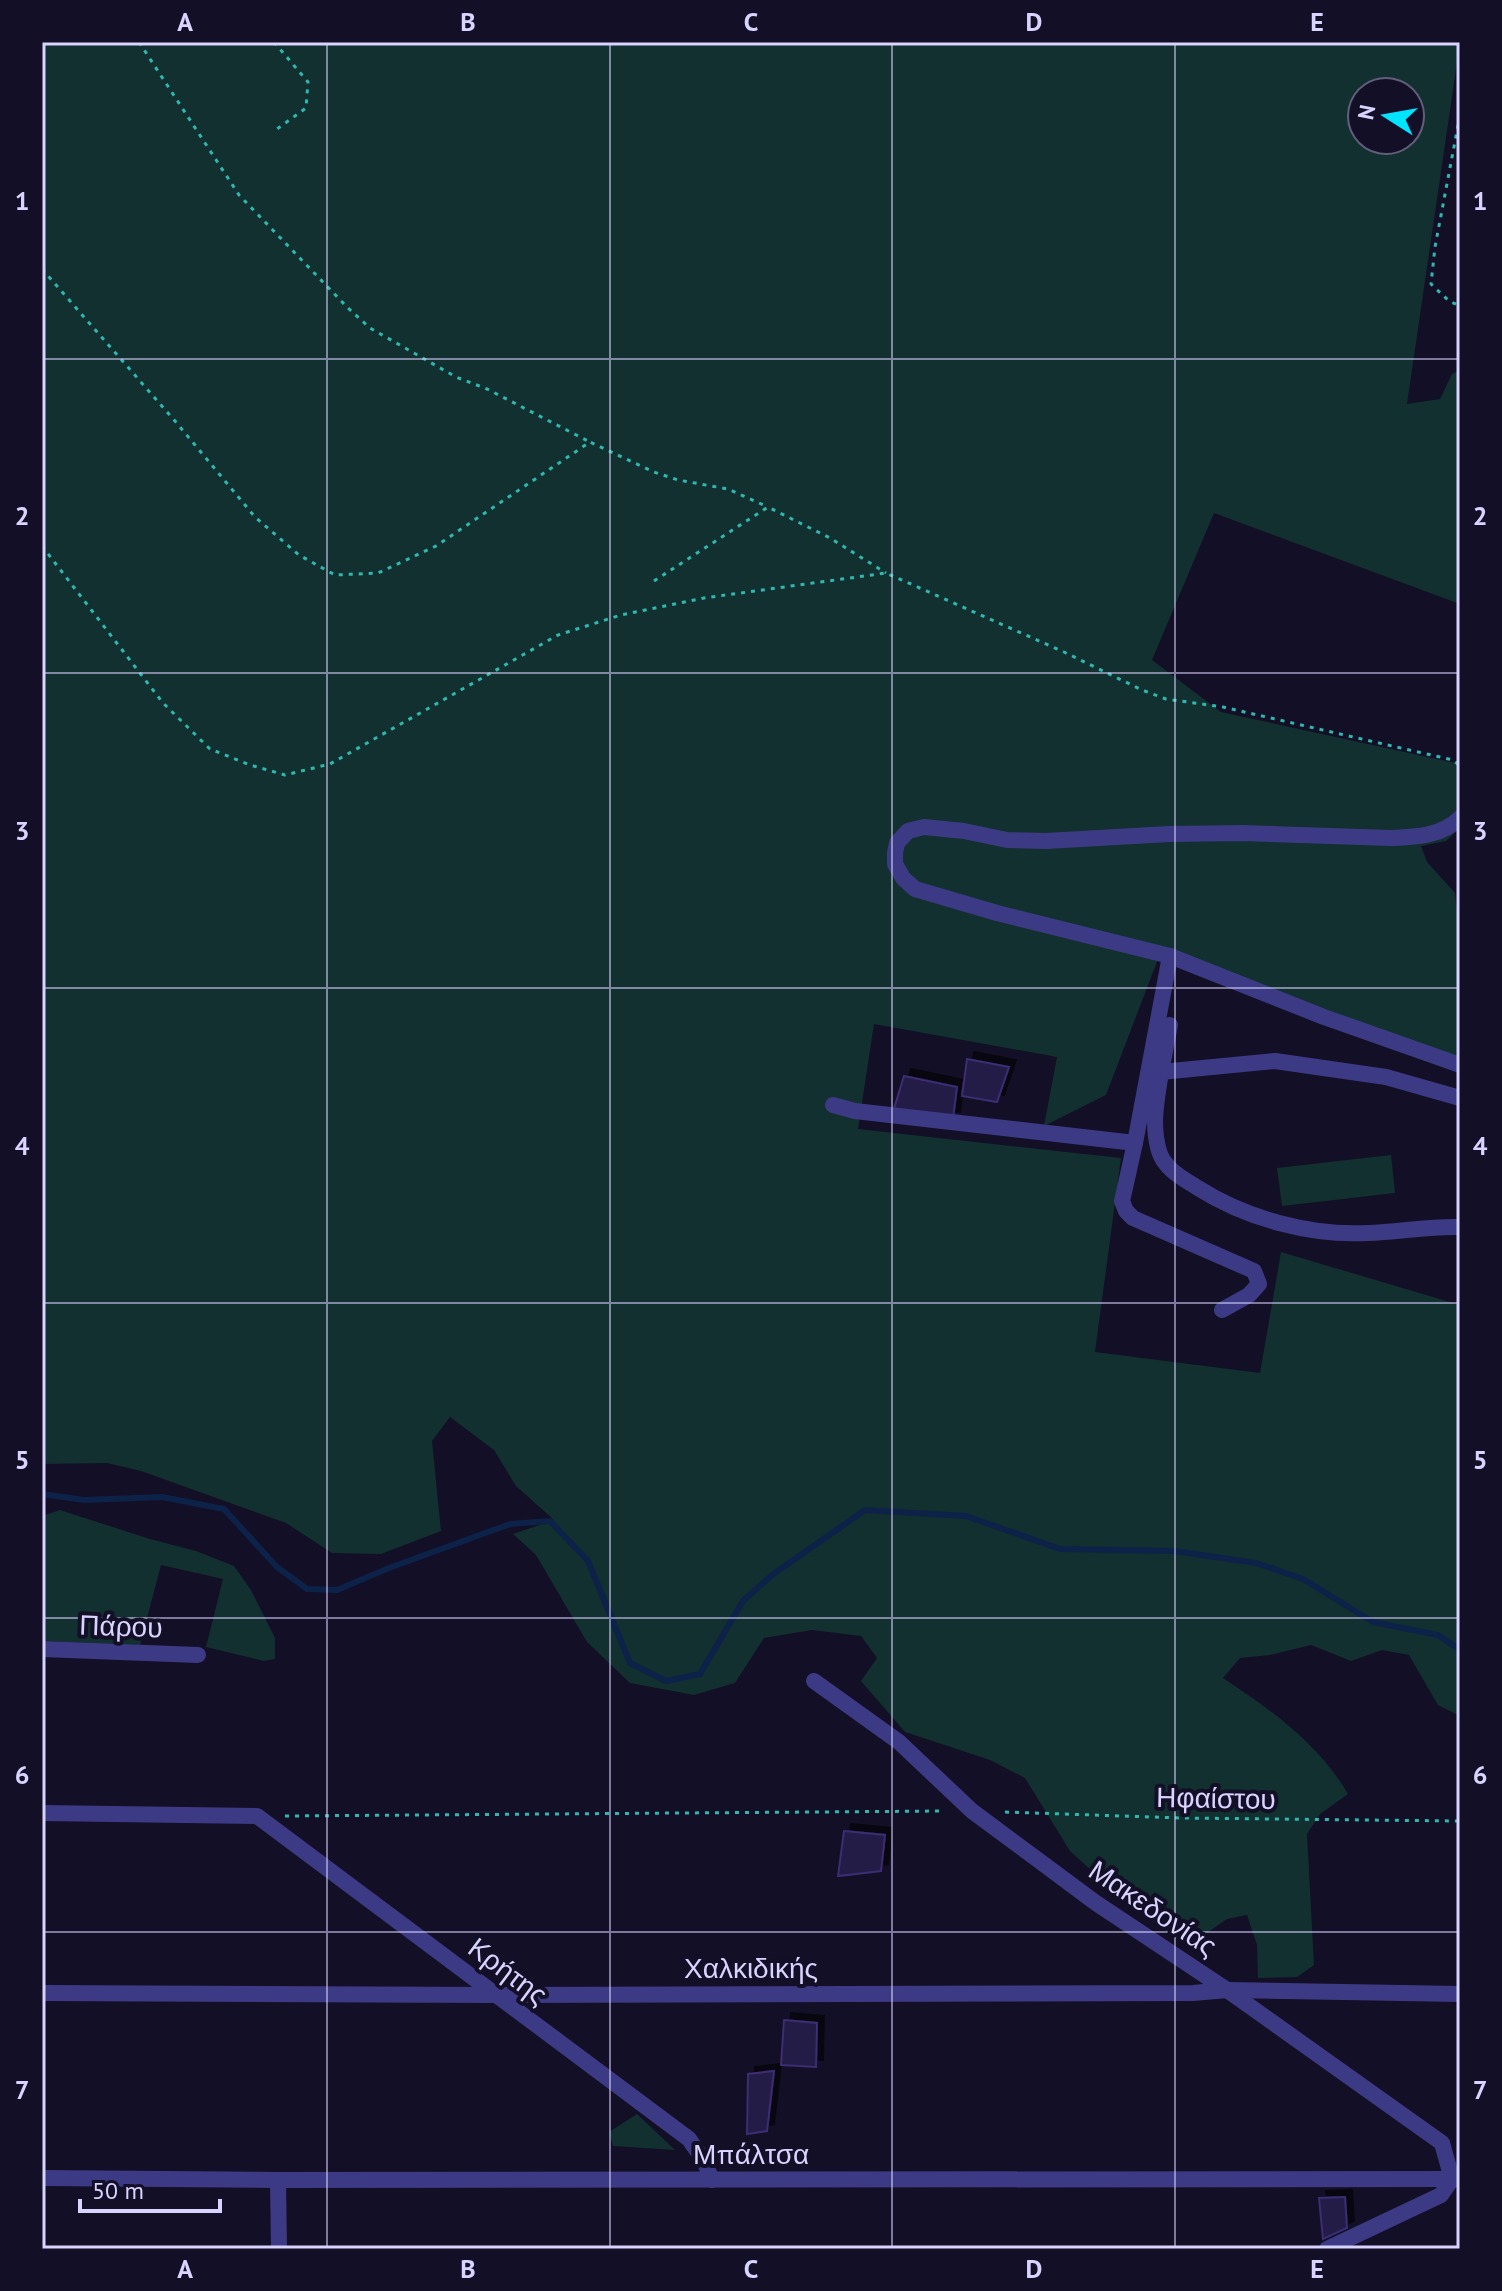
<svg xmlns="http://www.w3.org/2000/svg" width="1502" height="2291" font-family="'PT Sans',sans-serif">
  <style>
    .green { fill: #12302f; fill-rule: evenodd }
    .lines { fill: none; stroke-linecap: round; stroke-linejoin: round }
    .stream { stroke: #0c2248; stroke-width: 6 }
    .building { fill: #241b47; stroke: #3b2d73; stroke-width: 2; filter: url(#shadow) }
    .path { stroke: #2fb8b0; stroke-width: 3; stroke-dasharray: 4 6; stroke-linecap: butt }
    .minor { stroke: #3d3a85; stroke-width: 16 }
    .grid { fill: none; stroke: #d9d4ff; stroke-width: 2; stroke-opacity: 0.55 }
    .labels { text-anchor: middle; stroke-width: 8; stroke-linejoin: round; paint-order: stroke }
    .street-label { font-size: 28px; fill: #d9d4ff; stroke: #130f26 }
    .neatline { fill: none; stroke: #d9d4ff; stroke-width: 3 }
    .grid-label { font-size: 26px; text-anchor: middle; font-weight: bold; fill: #d9d4ff }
  </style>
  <defs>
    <filter id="shadow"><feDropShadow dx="7" dy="-7" stdDeviation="0" flood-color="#0009"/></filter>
  </defs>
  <rect width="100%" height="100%" fill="#130f26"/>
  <g class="green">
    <path d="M42,42H1460L1407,404L1440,399L1452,374L1460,370V604L1214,513L1152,660L1221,712L1460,764V828L1446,841L1421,846L1427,862L1455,893L1460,941V1061L1163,946L1106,1095L1044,1126L1057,1057L874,1024L858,1129L1121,1158L1095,1352L1260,1373L1281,1252L1460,1305V1716L1438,1705L1409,1655L1382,1650L1351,1661L1311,1645L1270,1655L1240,1658L1223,1678C1270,1709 1319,1744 1348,1794L1320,1814L1307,1834L1314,1965L1297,1977L1258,1978L1257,1945L1247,1915L1227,1919L1188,1946L1136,1911L1070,1851L1025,1778L990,1760L905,1732L861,1681L877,1658L861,1636L812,1630L764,1638L735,1683L694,1695L630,1683L587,1642L536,1555L513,1534L554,1520L516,1486L494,1450L450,1417L432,1441L441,1531L381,1554L332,1553L286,1523L141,1471L107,1463L42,1464ZM1362,92H1410V140H1362Z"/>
    <path d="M1391,1155L1395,1193L1282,1206L1277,1168Z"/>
    <path d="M60,1510L150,1539L196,1551L234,1566L251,1590L275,1638V1659L264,1661L206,1647L223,1579L161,1565L140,1645L42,1641V1516Z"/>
    <path d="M637,2114L675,2150L613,2146L609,2132Z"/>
  </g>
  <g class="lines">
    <path class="stream" d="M42,1494L84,1500L162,1497L224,1509L277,1567L307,1589L337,1590L389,1568L510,1524L550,1521L588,1561L630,1663L666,1681L700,1674L743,1601L772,1575L865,1510L966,1516L1060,1549L1174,1551L1256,1563L1303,1579L1373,1622L1438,1635L1460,1650"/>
  </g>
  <g class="building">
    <path d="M967,1059L1009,1067L997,1102L962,1096Z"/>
    <path d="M904,1076L957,1087L953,1119L893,1112Z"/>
    <path d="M844,1831L885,1835L881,1871L838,1876Z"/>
    <path d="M784,2020L817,2023L816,2067L781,2065Z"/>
    <path d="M774,2071L767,2131L747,2134L748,2074Z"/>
    <path d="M1345,2197L1347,2228L1323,2239L1319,2198Z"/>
  </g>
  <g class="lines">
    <g class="path">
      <path d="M139,42L239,195L348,308L370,328L456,377L487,389L588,441"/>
      <path d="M274,42L308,82L306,108L277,129"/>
      <path d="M1460,115L1435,247L1431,284L1449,301L1460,306"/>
      <path d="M42,269L175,421L255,517L299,555L335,575L378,573L436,546L590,442L654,472L678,480L728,489L768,507"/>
      <path d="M42,546L163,703L210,749L250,765L285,775L330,764L558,635L621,615L704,598L886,573L1064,652L1142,690L1166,699L1223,707L1453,760L1460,766"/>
      <path d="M654,581L768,507L830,538L886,573"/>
      <path d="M1005,1812L1181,1818L1460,1821"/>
      <path d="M285,1816L945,1811"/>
    </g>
    <g class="minor">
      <path d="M1460,818C1442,836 1416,837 1392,838L1243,833L1169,834L1046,841L1007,840L964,831L924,827L908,831L897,843L895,853V864L903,878L915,889L997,913L1170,956L1324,1017L1460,1065"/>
      <path d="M1170,956L1135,1143L1122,1201L1126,1211L1133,1218L1254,1271L1259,1284L1249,1295L1222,1310"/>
      <path d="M1161,1072L1170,1025"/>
      <path d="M1460,1098L1386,1077L1275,1061L1161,1072C1157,1099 1151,1124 1159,1151C1164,1169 1184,1179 1198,1188C1247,1219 1311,1236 1368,1233C1399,1232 1429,1226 1460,1227"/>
      <path d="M833,1105L855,1111L1135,1143"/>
      <path d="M42,1649L198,1655"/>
      <path d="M814,1681L899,1742L972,1811L1096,1903L1227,1990L1442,2143L1452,2179L1441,2195L1327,2249"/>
      <path d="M42,1813L257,1816L689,2139L704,2161L712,2180"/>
      <path d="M42,1993L496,1995L1193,1993L1227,1990L1460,1994"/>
      <path d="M42,2178L278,2180L1460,2179"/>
      <path d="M278,2180L279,2249"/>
    </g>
  </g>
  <path class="grid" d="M327,42V2249M610,42V2249M892,42V2249M1175,42V2249M42,359H1460M42,673H1460M42,988H1460M42,1303H1460M42,1618H1460M42,1932H1460"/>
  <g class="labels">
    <g class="street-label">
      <text transform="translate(121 1626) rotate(2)" y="10">Πάρου</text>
      <text transform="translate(1216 1798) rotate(1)" y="10">Ηφαίστου</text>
      <text transform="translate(1153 1908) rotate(34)" y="10">Μακεδονίας</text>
      <text x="751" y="1978">Χαλκιδικής</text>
      <text transform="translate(508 1971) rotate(37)" y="10">Κρήτης</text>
      <text x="751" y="2164">Μπάλτσα</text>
    </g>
  </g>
  <rect width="1502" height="2291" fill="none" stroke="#130f26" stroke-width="88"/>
  <g transform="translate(1386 116) rotate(281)"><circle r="38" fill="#130f26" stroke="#625e7d" stroke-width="2"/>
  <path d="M0-6L14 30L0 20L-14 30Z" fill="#00e5ff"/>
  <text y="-12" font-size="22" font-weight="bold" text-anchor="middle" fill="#d9d4ff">N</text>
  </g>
  <path d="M80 2199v12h140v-12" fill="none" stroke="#d9d4ff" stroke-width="4"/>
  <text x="92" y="2199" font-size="24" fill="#d9d4ff" stroke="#130f26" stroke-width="6" paint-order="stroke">50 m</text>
  <rect x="44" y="44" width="1414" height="2203" class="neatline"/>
  <g class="grid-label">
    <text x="185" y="31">A</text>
    <text x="468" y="31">B</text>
    <text x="751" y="31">C</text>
    <text x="1034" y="31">D</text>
    <text x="1317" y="31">E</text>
    <text x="22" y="210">1</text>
    <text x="1480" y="210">1</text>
    <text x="22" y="525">2</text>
    <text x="1480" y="525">2</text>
    <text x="22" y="840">3</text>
    <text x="1480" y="840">3</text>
    <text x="22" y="1155">4</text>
    <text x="1480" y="1155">4</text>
    <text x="22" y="1469">5</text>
    <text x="1480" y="1469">5</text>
    <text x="22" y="1784">6</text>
    <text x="1480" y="1784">6</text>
    <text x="22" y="2099">7</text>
    <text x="1480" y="2099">7</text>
    <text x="185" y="2278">A</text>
    <text x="468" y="2278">B</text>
    <text x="751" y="2278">C</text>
    <text x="1034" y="2278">D</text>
    <text x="1317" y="2278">E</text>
  </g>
</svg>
